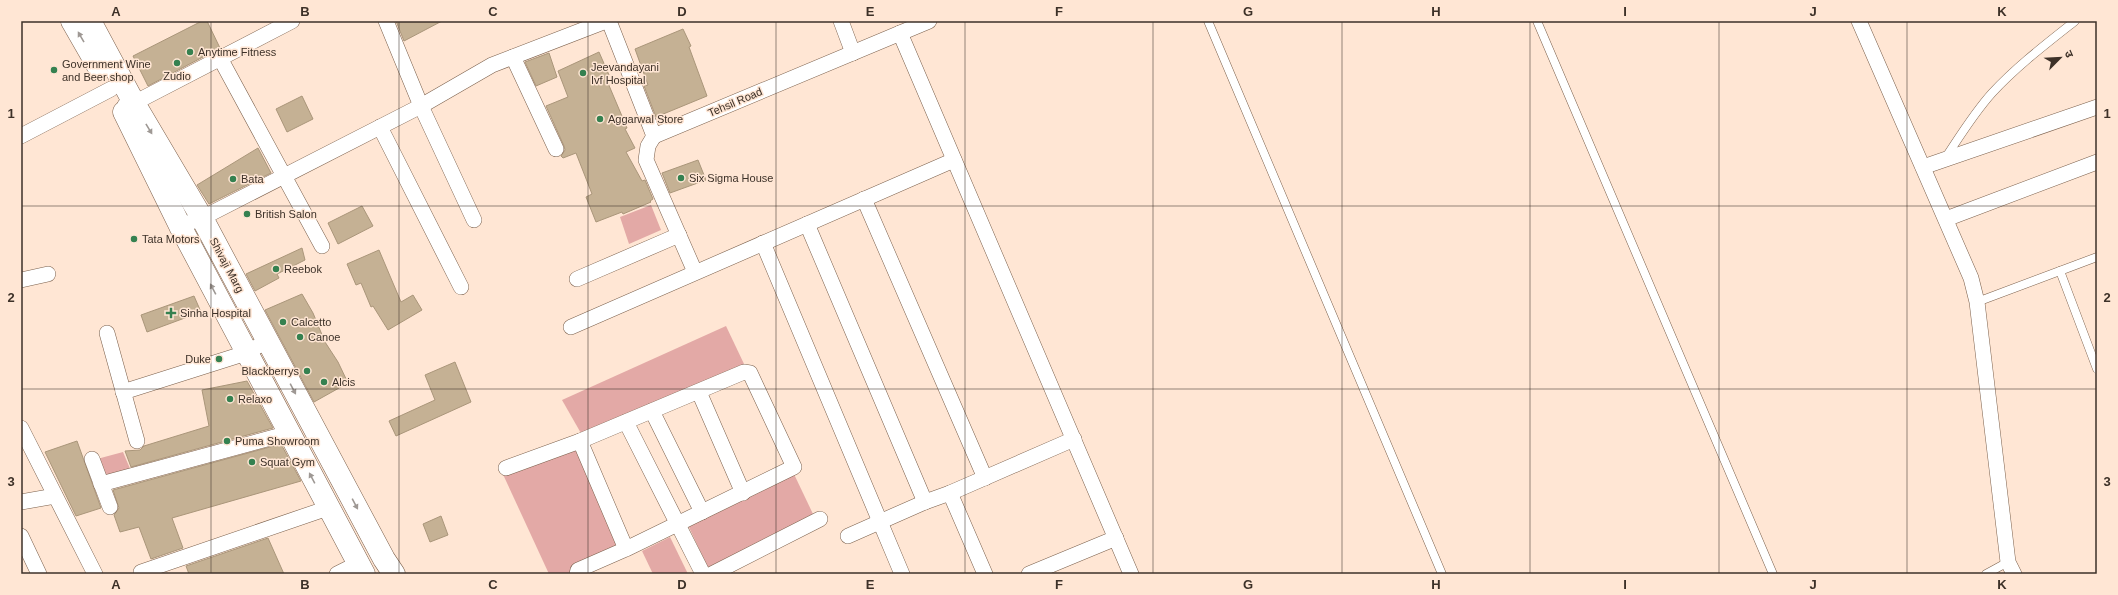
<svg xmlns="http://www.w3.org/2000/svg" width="2118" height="595" font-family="Arial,'Noto Sans Devanagari',sans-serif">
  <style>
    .green { fill: #e3a9a6 }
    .building { fill: #c5b194; stroke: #aa967a }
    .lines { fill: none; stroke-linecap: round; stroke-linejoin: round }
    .service-casing { stroke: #7b604c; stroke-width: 9 }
    .minor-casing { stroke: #7b604c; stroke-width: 16 }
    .secondary-casing { stroke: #7b604c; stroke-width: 23 }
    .service { stroke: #fff; stroke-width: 8 }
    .minor { stroke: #fff; stroke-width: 15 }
    .secondary { stroke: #fff; stroke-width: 22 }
    .oneway { fill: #9e9894 }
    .grid { fill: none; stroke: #3d3128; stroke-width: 1; stroke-opacity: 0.55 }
    .poi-dot { fill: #358150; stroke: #ffe6d4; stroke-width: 1.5 }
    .labels { text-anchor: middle; stroke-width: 3; stroke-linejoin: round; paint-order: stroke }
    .poi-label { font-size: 11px; fill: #3d3128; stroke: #ffe6d4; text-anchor: start }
    .street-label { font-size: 11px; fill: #3d3128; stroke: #ffe6d4 }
    .neatline { fill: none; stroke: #3d3128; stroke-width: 1.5 }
    .grid-label { font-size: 13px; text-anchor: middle; font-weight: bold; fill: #3d3128 }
  </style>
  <rect width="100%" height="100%" fill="#ffe6d4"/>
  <g class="green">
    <path d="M651,205L661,230L629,244L620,217Z"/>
    <path d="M726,326L745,366L582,435L562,400Z"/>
    <path d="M577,435L625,543L567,574H549L501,470Z"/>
    <path d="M123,452L131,471L104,481L97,459Z"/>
    <path d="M793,472L813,514L708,568L687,523Z"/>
    <path d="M670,537L688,574H653L642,551Z"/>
  </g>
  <g class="building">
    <path d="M202,21H207L220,48L148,86L133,56Z"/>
    <path d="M396,21H442L404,41Z"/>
    <path d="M683,29L691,46L689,47L707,96L656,117L644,86L648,85L635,49Z"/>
    <path d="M599,52L609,75L605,76L627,128L625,129L635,148L626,152L642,181L645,180L653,199L650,201L651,202L623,214L622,212L596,222L586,197L592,194L576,153L563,158L561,156L565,150L564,146L546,106L568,97L558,71Z"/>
    <path d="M549,53L557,77L536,86L525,62Z"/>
    <path d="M302,96L313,119L287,132L276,109Z"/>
    <path d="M258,148L271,173L209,204L197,185Z"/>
    <path d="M698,160L706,180L670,193L662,173Z"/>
    <path d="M362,206L373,226L338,244L328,223Z"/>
    <path d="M302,248L305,260L277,274L279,278L255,291L246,274Z"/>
    <path d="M379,250L401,302L413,295L422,310L388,330L373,306L371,307L361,283L356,285L347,264Z"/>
    <path d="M302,294L313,313L325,342L338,362L348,383L314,402L265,310Z"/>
    <path d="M194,296L201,312L147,332L141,315Z"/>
    <path d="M455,362L471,402L396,436L389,421L435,400L425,375Z"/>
    <path d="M247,381L273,428L131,467L125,451L140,450L144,446L209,426L202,390Z"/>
    <path d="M77,441L101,508L76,516L45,452Z"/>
    <path d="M281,444L301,481L172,518L183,548L151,559L139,527L120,532L114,515L119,508L113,490Z"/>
    <path d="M441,516L448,535L430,542L423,524Z"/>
    <path d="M268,538L284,574H189L186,566Z"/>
  </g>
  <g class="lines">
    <g class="service-casing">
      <g id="service">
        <path d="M1208,21L1442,574"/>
        <path d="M1537,21L1773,574"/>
        <path d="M1946,157C1960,136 1974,113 1992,93C2017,66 2046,44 2075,21"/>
        <path d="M2060,271L2097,369"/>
        <path d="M1977,302L2097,257"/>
        <path d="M1986,574L2008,562"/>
      </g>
    </g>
    <g class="minor-casing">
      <g id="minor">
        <path d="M386,21L421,106L474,220"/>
        <path d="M609,21L654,136"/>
        <path d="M841,21L853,53"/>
        <path d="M1859,21L1971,278L1977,302L2008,562L2014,574"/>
        <path d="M900,33L1131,574"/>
        <path d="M513,57L556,149"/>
        <path d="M220,58L322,246"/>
        <path d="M125,105L134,103L292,21"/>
        <path d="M380,127L461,287"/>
        <path d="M21,136L111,89"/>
        <path d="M654,136L929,21"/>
        <path d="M654,136L648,146L646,160L695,272"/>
        <path d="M1923,167L2097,107"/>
        <path d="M864,199L985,478"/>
        <path d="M1946,219L2097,162"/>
        <path d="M807,224L925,502"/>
        <path d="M180,226L202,218L421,106L492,65L606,21"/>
        <path d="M763,243L902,574"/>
        <path d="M577,279L679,235"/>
        <path d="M21,280L48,274"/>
        <path d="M571,327L954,160"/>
        <path d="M107,333L137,441"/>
        <path d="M123,392L246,353L267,341"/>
        <path d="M699,392L743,493"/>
        <path d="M652,411L702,512"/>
        <path d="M626,422L703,574"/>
        <path d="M21,428L95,574"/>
        <path d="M92,459L110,507"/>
        <path d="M506,468L580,441"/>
        <path d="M101,484L289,433"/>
        <path d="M950,493L985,574"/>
        <path d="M21,502L55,496"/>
        <path d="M21,536L39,574"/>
        <path d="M848,536L925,502L950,493L1074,439"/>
        <path d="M141,572L328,508"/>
        <path d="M337,574L357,564"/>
        <path d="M577,574L578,570L626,549L794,467L750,373L744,372L580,441L626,549"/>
        <path d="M712,574L820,519"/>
        <path d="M1029,574L1116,538"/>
      </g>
    </g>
    <g class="secondary-casing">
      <g id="secondary">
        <path d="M72,21L99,68"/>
        <path d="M90,21L134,103L202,218L384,559L394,574"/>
        <path d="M124,112L180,226L364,574"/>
      </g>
    </g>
    <use href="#service" class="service"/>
    <use href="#minor" class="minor"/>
    <use href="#secondary" class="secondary"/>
  </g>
  <defs><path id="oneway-solid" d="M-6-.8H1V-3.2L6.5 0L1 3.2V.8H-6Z"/></defs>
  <g class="oneway">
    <use href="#oneway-solid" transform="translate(81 37) rotate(-120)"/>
    <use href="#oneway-solid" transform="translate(149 129) rotate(59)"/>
    <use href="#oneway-solid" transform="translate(213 289) rotate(-118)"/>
    <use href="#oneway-solid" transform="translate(293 389) rotate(62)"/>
    <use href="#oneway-solid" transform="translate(312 478) rotate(-118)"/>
    <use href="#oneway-solid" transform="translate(355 504) rotate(62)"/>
  </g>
  <path class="grid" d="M211,21V574M399,21V574M588,21V574M776,21V574M965,21V574M1153,21V574M1342,21V574M1530,21V574M1719,21V574M1907,21V574M21,206H2097M21,389H2097"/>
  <g class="poi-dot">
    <circle cx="190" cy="52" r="4"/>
    <circle cx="177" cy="63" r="4"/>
    <circle cx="54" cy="70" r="4"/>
    <circle cx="583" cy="73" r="4"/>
    <circle cx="600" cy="119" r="4"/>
    <circle cx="681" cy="178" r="4"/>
    <circle cx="233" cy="179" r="4"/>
    <circle cx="247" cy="214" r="4"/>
    <circle cx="134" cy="239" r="4"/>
    <circle cx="276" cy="269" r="4"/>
    <path d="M169 307h4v4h4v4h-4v4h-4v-4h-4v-4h4z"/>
    <circle cx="283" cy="322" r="4"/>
    <circle cx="300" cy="337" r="4"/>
    <circle cx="219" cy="359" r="4"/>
    <circle cx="307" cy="371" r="4"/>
    <circle cx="324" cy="382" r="4"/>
    <circle cx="230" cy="399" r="4"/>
    <circle cx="227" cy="441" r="4"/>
    <circle cx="252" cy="462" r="4"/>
  </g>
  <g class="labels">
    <g class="poi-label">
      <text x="198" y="56">Anytime Fitness</text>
      <text x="62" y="68">Government Wine<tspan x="62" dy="13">and Beer shop</tspan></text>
      <text x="591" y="71">Jeevandayani<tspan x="591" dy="13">Ivf Hospital</tspan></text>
      <text x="177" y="80" text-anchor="middle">Zudio</text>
      <text x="608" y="123">Aggarwal Store</text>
      <text x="689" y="182">Six Sigma House</text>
      <text x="241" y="183">Bata</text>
      <text x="255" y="218">British Salon</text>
      <text x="142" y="243">Tata Motors</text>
      <text x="284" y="273">Reebok</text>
      <text x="180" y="317">Sinha Hospital</text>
      <text x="291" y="326">Calcetto</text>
      <text x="308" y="341">Canoe</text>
      <text x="211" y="363" text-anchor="end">Duke</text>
      <text x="299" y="375" text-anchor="end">Blackberrys</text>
      <text x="332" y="386">Alcis</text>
      <text x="238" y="403">Relaxo</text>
      <text x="235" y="445">Puma Showroom</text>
      <text x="260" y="466">Squat Gym</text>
    </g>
    <g class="street-label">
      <text transform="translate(735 102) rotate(-23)" y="4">Tehsil Road</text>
      <text transform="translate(227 265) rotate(62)" y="4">Shivaji Marg</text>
    </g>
  </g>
  <rect width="2118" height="595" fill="none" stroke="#ffe6d4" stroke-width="44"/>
  <g transform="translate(2060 58) rotate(66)" stroke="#ffe6d4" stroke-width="3" paint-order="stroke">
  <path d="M0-3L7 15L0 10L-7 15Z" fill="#3d3128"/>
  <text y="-6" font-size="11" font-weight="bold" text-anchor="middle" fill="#3d3128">उ</text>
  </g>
  <rect x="22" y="22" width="2074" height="551" class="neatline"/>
  <g class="grid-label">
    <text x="116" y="16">A</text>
    <text x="305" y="16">B</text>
    <text x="493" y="16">C</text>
    <text x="682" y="16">D</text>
    <text x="870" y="16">E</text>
    <text x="1059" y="16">F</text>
    <text x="1248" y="16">G</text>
    <text x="1436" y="16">H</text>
    <text x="1625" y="16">I</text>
    <text x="1813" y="16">J</text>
    <text x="2002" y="16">K</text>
    <text x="11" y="118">1</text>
    <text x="2107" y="118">1</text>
    <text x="11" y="302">2</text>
    <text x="2107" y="302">2</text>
    <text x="11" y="486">3</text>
    <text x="2107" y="486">3</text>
    <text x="116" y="589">A</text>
    <text x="305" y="589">B</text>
    <text x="493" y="589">C</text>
    <text x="682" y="589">D</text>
    <text x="870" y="589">E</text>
    <text x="1059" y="589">F</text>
    <text x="1248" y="589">G</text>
    <text x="1436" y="589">H</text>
    <text x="1625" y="589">I</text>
    <text x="1813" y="589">J</text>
    <text x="2002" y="589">K</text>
  </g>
</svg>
